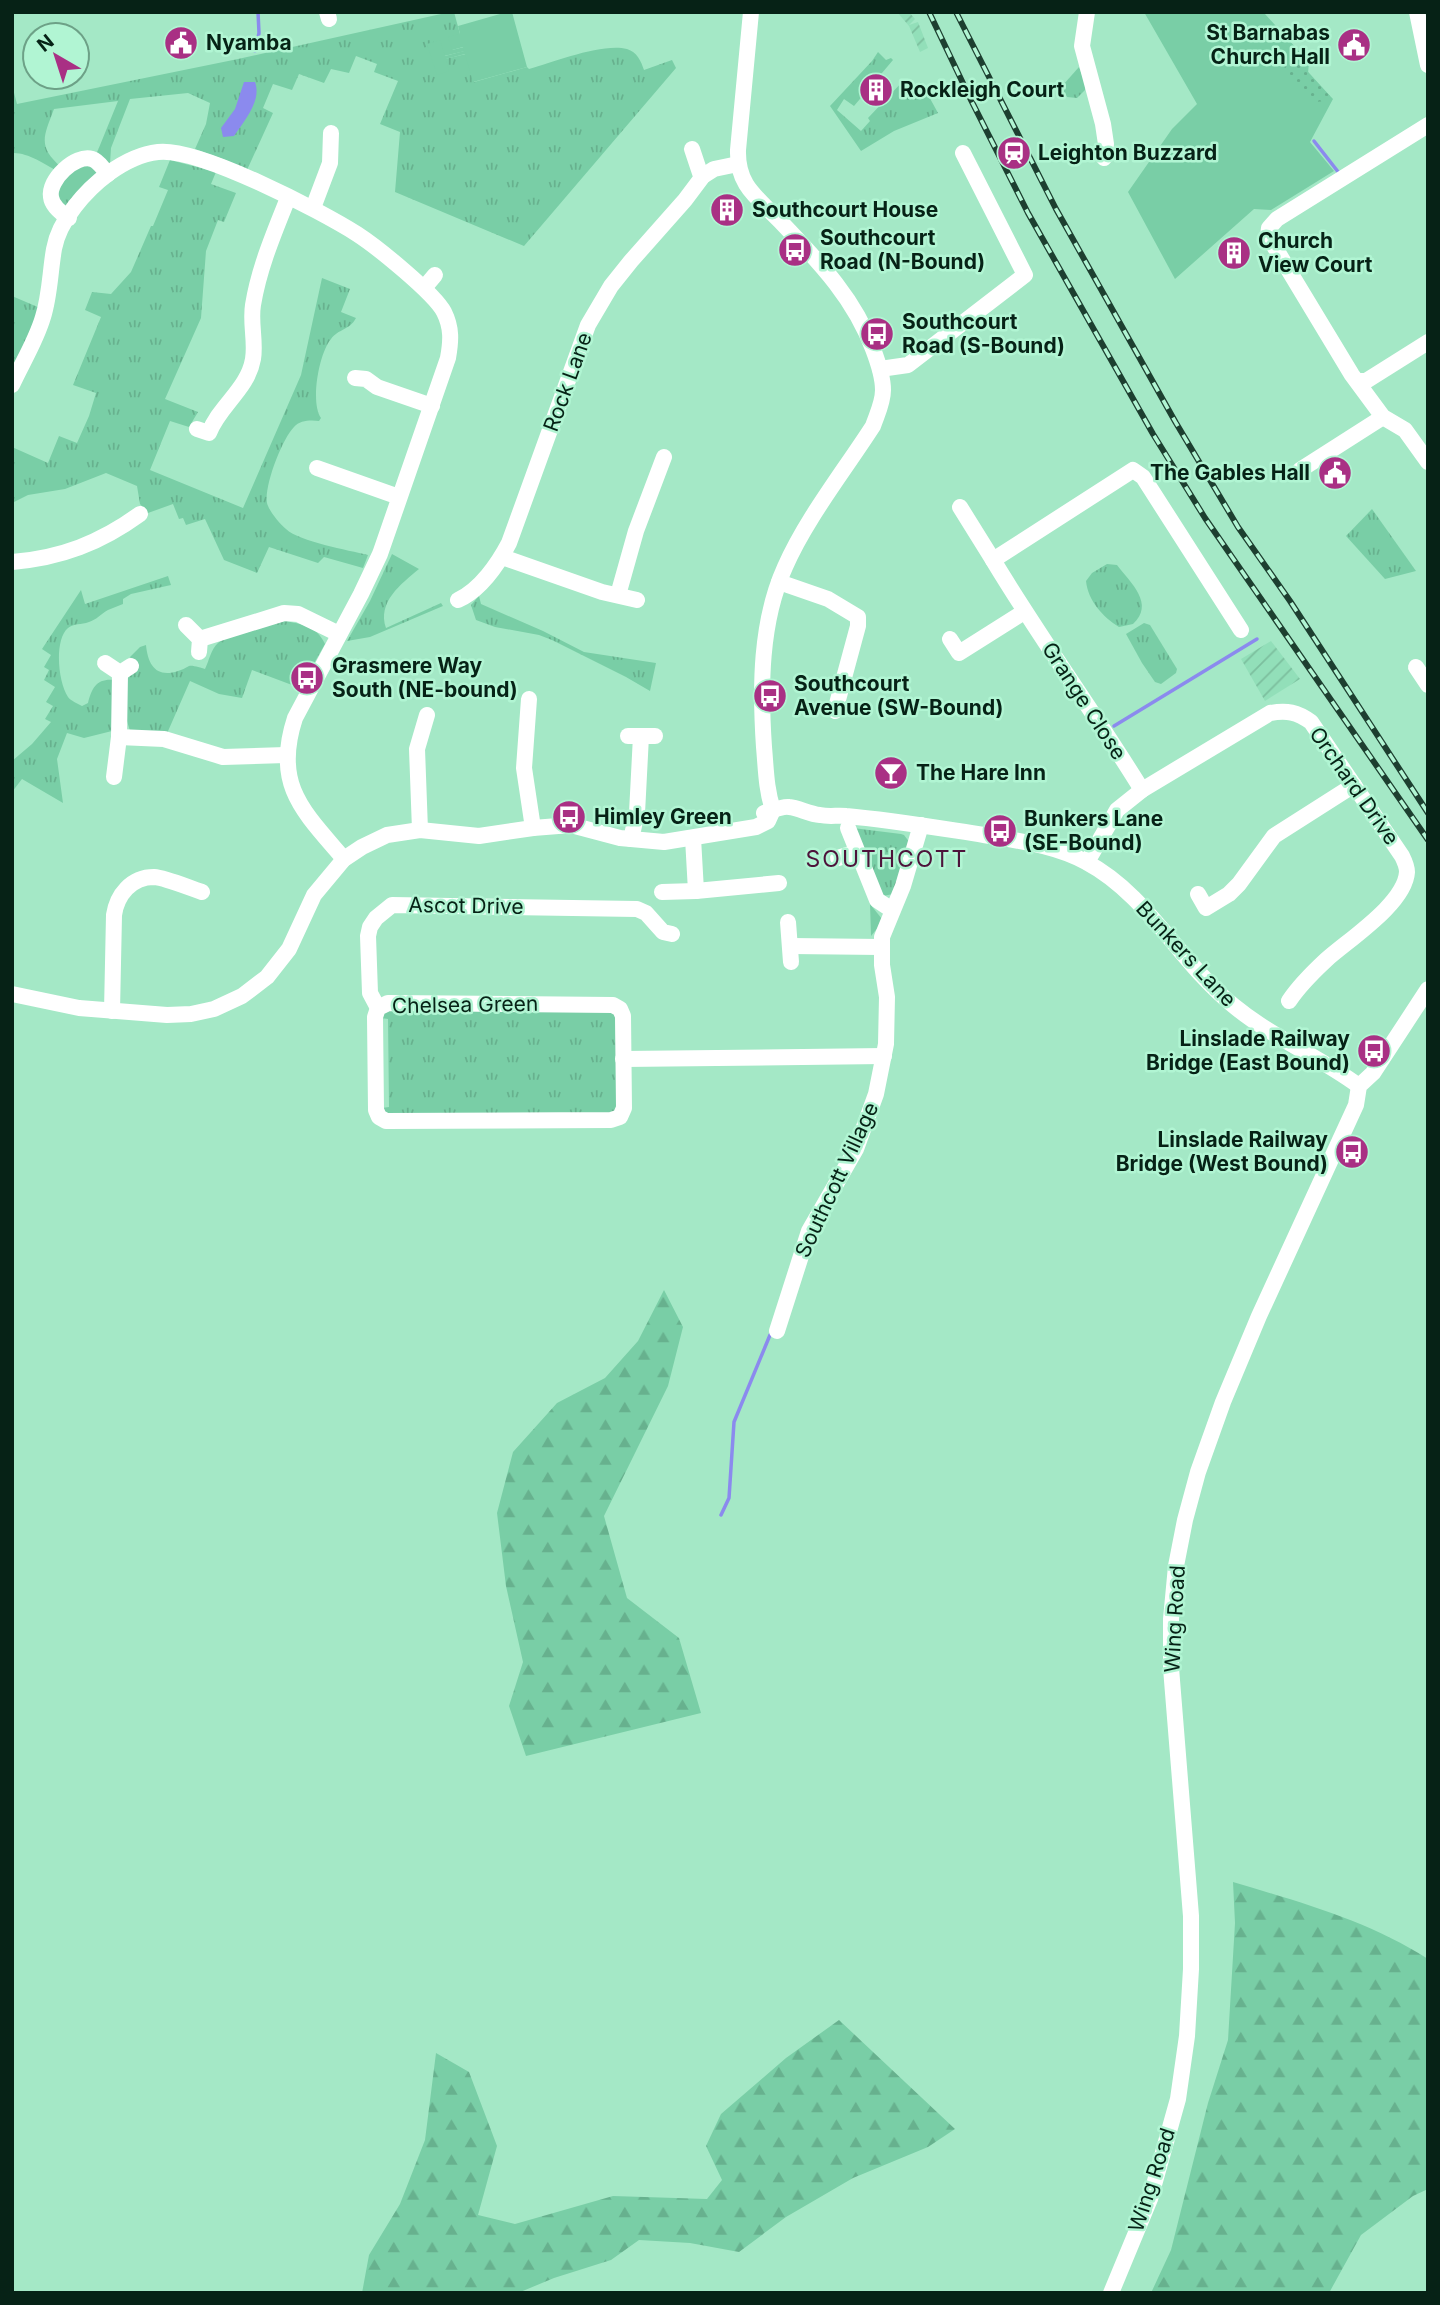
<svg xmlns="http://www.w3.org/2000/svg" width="1440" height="2305" font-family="Inter,sans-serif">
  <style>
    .industrial { fill: url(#industrial-furrows) }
    .grass { fill: url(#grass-tufts) }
    .forest { fill: url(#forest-firs) }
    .park { fill: #79cea6 }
    .garden { fill: url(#garden-dots) }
    .water { fill: #8b8aee }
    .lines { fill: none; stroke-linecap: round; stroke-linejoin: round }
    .stream { stroke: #8b8aee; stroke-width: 3.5 }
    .minor { stroke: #fff; stroke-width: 16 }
    .rail-casing { stroke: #1d3f30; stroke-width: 6 }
    .rail { stroke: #b1f5d3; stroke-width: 3.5; stroke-dasharray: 10; stroke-linecap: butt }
    .labels { text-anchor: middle; stroke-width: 5; stroke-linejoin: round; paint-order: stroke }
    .poi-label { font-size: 21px; font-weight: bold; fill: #062216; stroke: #b1f5d3; text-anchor: start }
    .street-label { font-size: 21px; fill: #062216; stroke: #b1f5d3 }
    .neighbourhood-label { font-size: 23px; letter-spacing: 2px; fill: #4d133b; stroke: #b1f5d3 }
  </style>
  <defs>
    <pattern id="industrial-furrows" width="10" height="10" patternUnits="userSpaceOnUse" patternTransform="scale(1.75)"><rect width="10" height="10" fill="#92dfb9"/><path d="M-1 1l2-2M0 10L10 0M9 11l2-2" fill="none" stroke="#7cbf9e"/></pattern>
    <pattern id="grass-tufts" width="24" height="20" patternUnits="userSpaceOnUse" patternTransform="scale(1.75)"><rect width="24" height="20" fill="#79cea6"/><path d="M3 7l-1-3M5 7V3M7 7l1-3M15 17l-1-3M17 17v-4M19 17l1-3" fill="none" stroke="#67b18e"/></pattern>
    <pattern id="forest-firs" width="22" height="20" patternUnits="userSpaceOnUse" patternTransform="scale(1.75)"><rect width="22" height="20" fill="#79cea6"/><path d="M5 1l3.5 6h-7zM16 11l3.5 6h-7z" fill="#67b18e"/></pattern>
    <pattern id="garden-dots" width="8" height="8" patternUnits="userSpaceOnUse" patternTransform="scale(1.75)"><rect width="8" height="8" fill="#79cea6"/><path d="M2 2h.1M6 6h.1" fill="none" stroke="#67b18e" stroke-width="1.8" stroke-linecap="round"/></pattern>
  </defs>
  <rect width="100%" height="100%" fill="#a4e8c6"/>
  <g class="industrial">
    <path d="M897,12H909L915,19L909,25L918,22L928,48L920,52L909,26Z"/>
    <path d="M1271,641L1300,679L1265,701L1241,659Z"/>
  </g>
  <g class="grass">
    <path d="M450,12H454L460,34L452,50L464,47L465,51L444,56L428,43L445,59L466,54L474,82L527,67L529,69C555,62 601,43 627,49C637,52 641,61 644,70L672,60L676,68L524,246L395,192L400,132L380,124L398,81L374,72L377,64L356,56L349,73L331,69L324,83L299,74L292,90L273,84L263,108L273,113L247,170L223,159L195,149L206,124L210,103L188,93L130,99L111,148L110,164L96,155L118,101L54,109C44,136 37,146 61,167L57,171C45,164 27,152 12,153V85L17,104L238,59Z"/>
    <path d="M878,52L886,60L891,58L893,60L854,106L844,99L837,110L861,131L870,121L868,118L905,79L912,88L921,82L938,113L894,131L861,151L830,106L872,61Z"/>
    <path d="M1079,67L1085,83V90L1077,98L1067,97L1064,93L1063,85Z"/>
    <path d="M170,160L216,172L211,184L236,193L224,222L218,220L206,251L201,318L165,399L198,412L189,427L170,421L150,470L243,508L301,375L322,278L350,289L341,312L356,318C350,330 338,329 331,339C319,353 310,403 321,418L319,421C311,420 300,420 294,427C282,439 264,486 267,503C269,511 279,523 286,529C300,542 348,550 368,555L363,568L324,557L318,563L269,547L257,573L224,560L205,519L186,525L183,518L179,519L173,504L148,513L140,504L137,486L106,473L65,489L28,495L12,503V447L48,463L59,436L77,443L89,416L96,393L73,385L101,317L85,310L92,292L111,294L131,272L151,226H153L168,190L159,187Z"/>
    <path d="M89,163L97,173L71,205L62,207L55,199L66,174Z"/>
    <path d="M12,296L40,308L12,372Z"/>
    <path d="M1372,509L1416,571L1385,579L1346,536Z"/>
    <path d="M392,554L419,569C401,584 377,602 386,628L441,603L443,606L370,637L347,641L370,601Z"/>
    <path d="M1107,564L1117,565C1131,583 1155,604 1133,624L1119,627C1103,617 1088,601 1086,581L1092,573Z"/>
    <path d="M168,576L171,585L131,594L123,599V604C118,606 113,608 108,610C101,614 96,620 89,622C81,625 74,623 68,628C54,640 58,682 68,697C71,701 77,703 82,706L88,703C92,687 97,678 115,680L112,731L84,738L67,733L57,759L63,803L22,779L12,792V761L32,744L51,722L45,719L53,706L46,702L55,687L44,680L49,670L44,667L51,655L42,649L81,590L85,604Z"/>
    <path d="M479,596L481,604L543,631L584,652L656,663L650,691L626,677L552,640L539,635L495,627L476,620L471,605Z"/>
    <path d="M284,621C302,624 317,626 325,644L300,688L252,670L242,698L219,694L190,681L165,738L130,731L127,721L126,680L137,668L130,657L140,647L146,645C148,666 157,678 178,671C182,670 185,668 189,666C193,665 201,668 205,669C209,661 211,649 218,643C231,633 267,626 284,621Z"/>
    <path d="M1144,623L1150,625L1177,669L1176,673L1161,684L1155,682L1142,663L1126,634Z"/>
    <path d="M853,828L901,834L904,835L910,843L893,894L883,896Z"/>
    <path d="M870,904L882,919L880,925L871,936Z"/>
    <path d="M610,1010L615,1013L618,1108L615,1113L389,1116L382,1108L389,1107L388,1019L381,1018L383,1014L389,1011Z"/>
  </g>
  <g class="forest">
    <path d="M664,1290L683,1327L668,1386L604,1516L627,1598L679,1638L701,1713L526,1756L509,1706L523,1662L506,1586L497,1513L513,1452L557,1403L605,1378L638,1341Z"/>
    <path d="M1233,1882C1300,1902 1369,1921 1428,1959V2189L1413,2196L1361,2235L1329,2293H1151L1171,2250L1208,2103L1228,2040L1235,1923Z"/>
    <path d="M839,2020L955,2129L928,2147L853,2178L786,2217L739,2252L690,2243L639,2240L611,2260L554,2278L518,2293H362L369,2255L400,2204L425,2140L436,2053L469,2072L497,2146L478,2215L515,2224L613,2196L707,2199L722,2180L706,2146L721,2114L786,2058Z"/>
  </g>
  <g class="park">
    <path d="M507,12H512L527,67L473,82L465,54L446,59L449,71L437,75L427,44L440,40L445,56L464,51L463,47L452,50L448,37L460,34L458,26Z"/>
    <path d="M1144,12H1266L1265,14L1309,62L1308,73L1333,99L1310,142L1334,171L1271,210L1254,209L1175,279L1128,192L1172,129L1197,104Z"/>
  </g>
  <path class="garden" d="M1291,53L1330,96C1312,115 1287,82 1284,65Z"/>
  <path class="water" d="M244,82H255C262,101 244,121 234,136L223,137L221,128L235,109Z"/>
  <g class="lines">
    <g class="stream">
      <path d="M255,51L259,33L258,12"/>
      <path d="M1314,141L1339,173"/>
      <path d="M1114,726L1257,639"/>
      <path d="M721,1515L729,1498L734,1422L770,1335"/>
    </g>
    <g class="minor">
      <path d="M327,12L329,19"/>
      <path d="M751,12L738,150C737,186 757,197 780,221C817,260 854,297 873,349C878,362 883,376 883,390C883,403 877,414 873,426C844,471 806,519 785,567C760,622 760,688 764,747C766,769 766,789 773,810"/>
      <path d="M1087,12L1082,46L1103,124L1106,144L1104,158"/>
      <path d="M1417,12L1428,65"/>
      <path d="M1428,125L1277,219L1269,228L1268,236L1352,375L1383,417L1405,430L1428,462"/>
      <path d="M692,149L700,173L703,176"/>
      <path d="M313,208L330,163L331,133"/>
      <path d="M69,218C61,213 52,206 51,197C48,180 75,154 92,159C99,161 103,169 108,174"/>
      <path d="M424,288L435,275"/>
      <path d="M880,369L908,365L1025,275L963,153"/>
      <path d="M355,378L366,379L377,387L432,406"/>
      <path d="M1358,381H1366L1428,342"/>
      <path d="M12,385C22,363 36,341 43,317C50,295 50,272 54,249C59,220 86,190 109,173C123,163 140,154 158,152C198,147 321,211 357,234C377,247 434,293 444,312C452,328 451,341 448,358L380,554L361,594L295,718C273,785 303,811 344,859"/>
      <path d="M197,429L209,433C219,406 248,389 253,359C256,342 250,323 253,305C259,268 274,233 288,198"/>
      <path d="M317,468L399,497"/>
      <path d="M1300,470L1383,417"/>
      <path d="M960,507L993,560"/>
      <path d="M502,557L602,592L637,600"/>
      <path d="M12,562C61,558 100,543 140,514"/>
      <path d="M779,582L828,599L858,617V626L835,711"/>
      <path d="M618,595L636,531L664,457"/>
      <path d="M458,600C480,590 498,564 509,543L588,325L611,286L631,261L685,200L703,176L714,169L738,164"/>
      <path d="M186,625L200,639L199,652"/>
      <path d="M200,639L284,613L298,614L339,634"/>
      <path d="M950,639L959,653L1024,612"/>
      <path d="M105,663L120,673L131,666"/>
      <path d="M1416,667L1428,685"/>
      <path d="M529,699L524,768L533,828"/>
      <path d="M628,736H655"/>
      <path d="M119,737L164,739L223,757L286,755"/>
      <path d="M114,777L119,737L120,673"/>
      <path d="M1142,790C1094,712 1040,638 993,560L1133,470L1143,477L1241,630"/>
      <path d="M764,813C771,811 782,806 789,807C799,808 809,814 820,815C829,817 838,815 846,816C892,820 938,828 984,835C1018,841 1055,845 1086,862C1148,895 1180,963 1234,1006C1273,1038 1320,1057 1359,1086"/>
      <path d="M848,828L877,900L892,910"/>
      <path d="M420,830L417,749L427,715"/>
      <path d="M693,838L696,891"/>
      <path d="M631,839L637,813L641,736"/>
      <path d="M838,858L857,852"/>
      <path d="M1087,862L1117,810L1142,790L1270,713C1287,710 1297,712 1311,722L1402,856C1404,860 1407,867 1407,872C1405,904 1348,940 1326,960C1312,973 1299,986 1289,1001"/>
      <path d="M662,892L696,891L779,883"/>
      <path d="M1198,894L1206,908L1229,894L1239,884L1274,836L1354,785"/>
      <path d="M788,922L791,962"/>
      <path d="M791,946L881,947"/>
      <path d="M12,994L79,1008L167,1015L191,1014L214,1009L242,996L267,977L289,949L314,895L344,859L362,847L387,835L420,830L479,836L533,828L571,825L620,838L664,842L756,827L768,821L773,810"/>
      <path d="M388,1003L613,1005L620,1009L623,1016L624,1108L620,1117L611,1120L386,1121L379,1117L376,1110L375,1017L378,1008Z"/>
      <path d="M378,1008L370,993L368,936L370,927L376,918L392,905L637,909L646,913L663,932L672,934"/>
      <path d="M112,1011L114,915C117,895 131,877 154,877C167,878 189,888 202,892"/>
      <path d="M623,1059L884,1056"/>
      <path d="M777,1331L809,1231L856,1149L876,1094L886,1044L887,997L882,965V937L903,886L921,825"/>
      <path d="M1111,2293L1150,2199L1178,2099L1187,2036L1191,1969V1916L1171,1668V1619L1176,1566L1185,1520L1198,1472L1223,1402L1259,1316L1356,1105L1359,1086L1373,1073L1428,989"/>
    </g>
    <g class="rail-casing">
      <g id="rail">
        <path d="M929,12L971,100L1028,213L1153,434L1205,518L1428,840"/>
        <path d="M956,12L1056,209L1176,423L1238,527L1290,601L1428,813"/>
      </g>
    </g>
    <use href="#rail" class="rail"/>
  </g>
  <defs>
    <g id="civic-disc" transform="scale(1.75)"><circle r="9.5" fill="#a93084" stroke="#b1f5d3"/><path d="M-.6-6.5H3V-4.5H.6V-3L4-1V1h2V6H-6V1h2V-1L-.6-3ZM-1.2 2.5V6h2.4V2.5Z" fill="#fff"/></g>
    <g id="building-disc" transform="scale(1.75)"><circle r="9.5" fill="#a93084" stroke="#b1f5d3"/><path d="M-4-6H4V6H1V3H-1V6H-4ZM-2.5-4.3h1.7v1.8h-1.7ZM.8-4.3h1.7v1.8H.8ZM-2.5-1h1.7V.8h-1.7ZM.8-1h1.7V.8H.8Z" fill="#fff"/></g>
    <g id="station-disc" transform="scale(1.75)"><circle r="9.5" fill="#a93084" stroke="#b1f5d3"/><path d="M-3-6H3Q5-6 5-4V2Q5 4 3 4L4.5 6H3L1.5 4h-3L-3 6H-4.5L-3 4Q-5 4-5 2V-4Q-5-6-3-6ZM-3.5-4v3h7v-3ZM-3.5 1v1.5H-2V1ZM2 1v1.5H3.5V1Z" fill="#fff"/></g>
    <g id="bus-disc" transform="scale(1.75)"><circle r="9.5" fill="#a93084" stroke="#b1f5d3"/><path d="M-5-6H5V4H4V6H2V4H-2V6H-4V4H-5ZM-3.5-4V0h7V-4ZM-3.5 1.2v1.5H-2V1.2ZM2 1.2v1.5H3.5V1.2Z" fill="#fff"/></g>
    <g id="bar-disc" transform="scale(1.75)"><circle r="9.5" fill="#a93084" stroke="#b1f5d3"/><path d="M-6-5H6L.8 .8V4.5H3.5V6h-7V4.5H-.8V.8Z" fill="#fff"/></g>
  </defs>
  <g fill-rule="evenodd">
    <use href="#civic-disc" x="181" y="43"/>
    <use href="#civic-disc" x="1354" y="45"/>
    <use href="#building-disc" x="876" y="90"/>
    <use href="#station-disc" x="1014" y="153"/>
    <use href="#building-disc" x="727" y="210"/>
    <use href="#bus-disc" x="795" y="250"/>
    <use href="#building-disc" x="1234" y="253"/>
    <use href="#bus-disc" x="877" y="334"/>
    <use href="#civic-disc" x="1335" y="473"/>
    <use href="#bus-disc" x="307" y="678"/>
    <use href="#bus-disc" x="770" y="696"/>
    <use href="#bar-disc" x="891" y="773"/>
    <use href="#bus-disc" x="569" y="817"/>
    <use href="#bus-disc" x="1000" y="831"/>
    <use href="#bus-disc" x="1374" y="1051"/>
    <use href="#bus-disc" x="1352" y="1152"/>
  </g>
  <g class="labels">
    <g class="poi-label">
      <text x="1330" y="40" text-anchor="end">St Barnabas<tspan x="1330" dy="24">Church Hall</tspan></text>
      <text x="206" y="50">Nyamba</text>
      <text x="900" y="97">Rockleigh Court</text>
      <text x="1038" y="160">Leighton Buzzard</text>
      <text x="752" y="217">Southcourt House</text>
      <text x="820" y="245">Southcourt<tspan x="820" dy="24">Road (N-Bound)</tspan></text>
      <text x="1258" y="248">Church<tspan x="1258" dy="24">View Court</tspan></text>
      <text x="902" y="329">Southcourt<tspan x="902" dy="24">Road (S-Bound)</tspan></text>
      <text x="1310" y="480" text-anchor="end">The Gables Hall</text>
      <text x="332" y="673">Grasmere Way<tspan x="332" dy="24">South (NE-bound)</tspan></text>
      <text x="794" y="691">Southcourt<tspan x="794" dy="24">Avenue (SW-Bound)</tspan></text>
      <text x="916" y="780">The Hare Inn</text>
      <text x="594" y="824">Himley Green</text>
      <text x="1024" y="826">Bunkers Lane<tspan x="1024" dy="24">(SE-Bound)</tspan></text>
      <text x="1350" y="1046" text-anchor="end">Linslade Railway<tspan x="1350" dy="24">Bridge (East Bound)</tspan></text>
      <text x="1328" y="1147" text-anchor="end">Linslade Railway<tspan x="1328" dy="24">Bridge (West Bound)</tspan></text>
    </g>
    <g class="street-label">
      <text transform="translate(568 382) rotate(-70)" y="7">Rock Lane</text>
      <text transform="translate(1084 701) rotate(57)" y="7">Grange Close</text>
      <text transform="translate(1354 786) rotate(55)" y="7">Orchard Drive</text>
      <text transform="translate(466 906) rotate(1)" y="7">Ascot Drive</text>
      <text transform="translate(1186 954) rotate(47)" y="7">Bunkers Lane</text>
      <text transform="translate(465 1005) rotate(-1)" y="7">Chelsea Green</text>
      <text transform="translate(837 1180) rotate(-65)" y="7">Southcott Village</text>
      <text transform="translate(1175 1619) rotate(-87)" y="7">Wing Road</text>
      <text transform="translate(1152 2180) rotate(-72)" y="7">Wing Road</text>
    </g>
    <g class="neighbourhood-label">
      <text x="887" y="867">SOUTHCOTT</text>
    </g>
  </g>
  <rect width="1440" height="2305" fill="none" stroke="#062216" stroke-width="28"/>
  <g transform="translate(56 56) rotate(321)"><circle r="33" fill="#b1f5d3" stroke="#6da187" stroke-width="2"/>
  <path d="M0-5L12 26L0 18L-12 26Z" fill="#a93084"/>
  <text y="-10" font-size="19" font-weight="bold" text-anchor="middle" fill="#062216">N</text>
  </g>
</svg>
